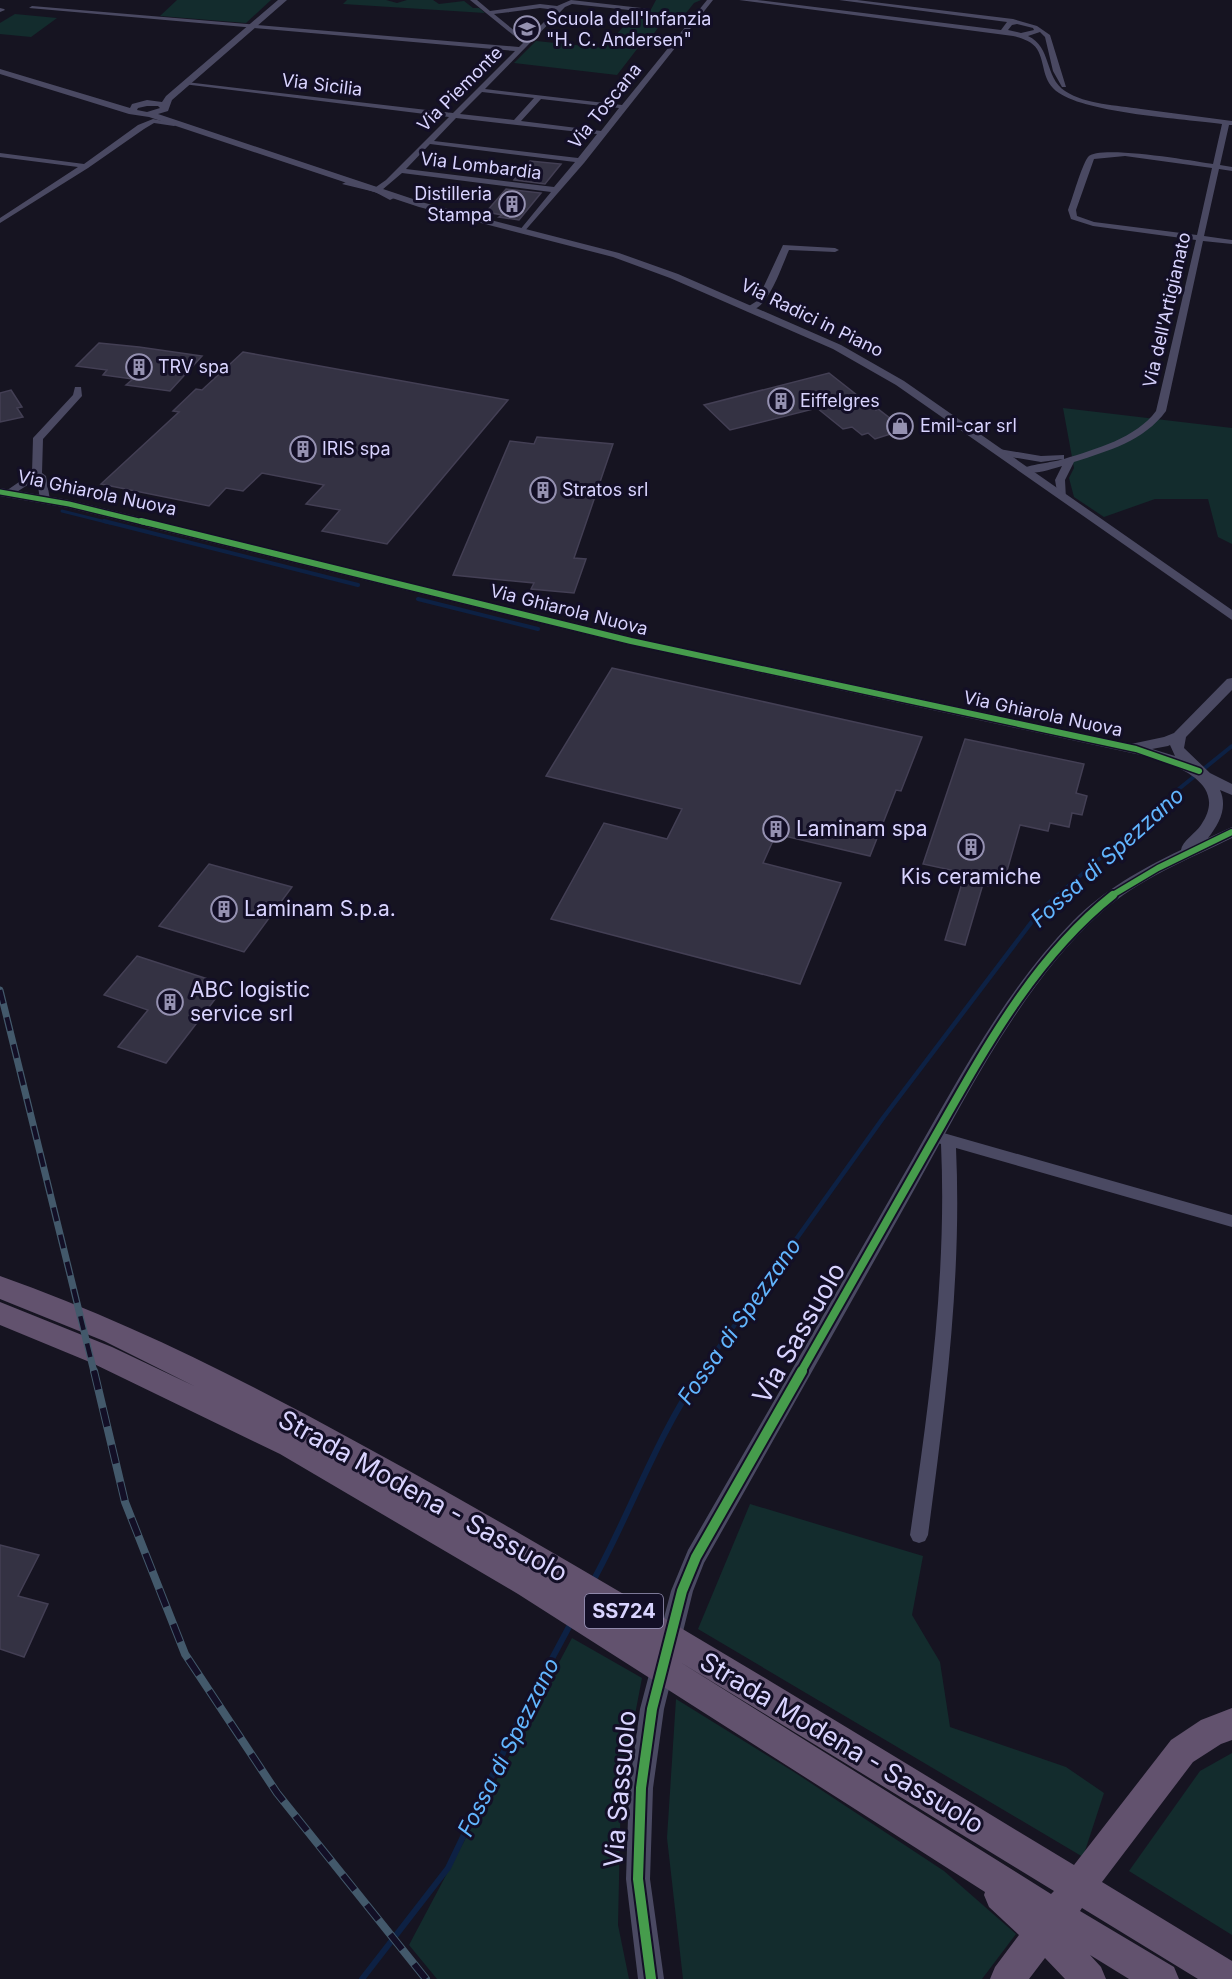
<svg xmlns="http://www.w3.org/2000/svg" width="1232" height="1979" font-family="Inter,sans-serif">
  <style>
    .green { fill: #132c2d }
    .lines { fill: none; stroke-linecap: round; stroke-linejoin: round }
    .stream-far3 { stroke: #0d2144; stroke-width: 3 }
    .stream-far2 { stroke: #0d2144; stroke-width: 4 }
    .stream-far1 { stroke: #0d2144; stroke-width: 4.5 }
    .stream { stroke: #0d2144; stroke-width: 6 }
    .building { fill: #343243; stroke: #433f54; stroke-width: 1.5 }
    .minor { fill: #4a4962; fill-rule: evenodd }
    .tertiary { fill: #4a4962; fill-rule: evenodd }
    .trunk { fill: #62526e; fill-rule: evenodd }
    .rail-far1-casing { stroke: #43596b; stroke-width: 7 }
    .rail-casing { stroke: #43596b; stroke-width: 8 }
    .rail-far1 { stroke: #130f26; stroke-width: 4.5; stroke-dasharray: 14; stroke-linecap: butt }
    .rail { stroke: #130f26; stroke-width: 6; stroke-dasharray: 19; stroke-linecap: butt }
    .cycleway-far3-casing { stroke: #130f26; stroke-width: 8 }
    .cycleway-far2-casing { stroke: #130f26; stroke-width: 9 }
    .cycleway-far1-casing { stroke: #130f26; stroke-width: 12 }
    .cycleway-casing { stroke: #130f26; stroke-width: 14 }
    .cycleway-far3 { stroke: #469c4c; stroke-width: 5 }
    .cycleway-far2 { stroke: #469c4c; stroke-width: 6 }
    .cycleway-far1 { stroke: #469c4c; stroke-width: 8 }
    .cycleway { stroke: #469c4c; stroke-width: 10 }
    .labels { text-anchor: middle; stroke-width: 6; stroke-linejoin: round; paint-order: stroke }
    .far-poi-label { font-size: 18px; fill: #d9d4ff; stroke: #130f26; text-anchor: start }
    .far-street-label { font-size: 18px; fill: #d9d4ff; stroke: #130f26 }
    .shield { fill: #130f26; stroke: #9e99be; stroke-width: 1.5 }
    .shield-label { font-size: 20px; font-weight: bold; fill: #d9d4ff }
    .poi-label { font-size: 21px; fill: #d9d4ff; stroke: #130f26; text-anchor: start }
    .water-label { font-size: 22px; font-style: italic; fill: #62b6ff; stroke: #130f26 }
    .near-street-label { font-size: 26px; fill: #d9d4ff; stroke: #130f26 }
  </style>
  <rect width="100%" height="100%" fill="#161421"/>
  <g class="green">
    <path d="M177,0H271L246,23L160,16Z"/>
    <path d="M347,0H386L397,3L407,0H433L439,4L464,1L473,8H479L485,13L343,4Z"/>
    <path d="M656,0H701L694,3L678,23L663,21L649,40H644L617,75L514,63L536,41L605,48L635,13L648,15Z"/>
    <path d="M15,14L57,18L31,37L0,34V23Z"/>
    <path d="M1063,408L1232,428V544L1218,537L1208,499H1155L1104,517L1074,497L1069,478L1074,468Z"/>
    <path d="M750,1504L923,1556L912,1615L940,1662L950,1727L1066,1767L1104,1793L1083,1857L698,1629Z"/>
    <path d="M572,1638L642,1678L621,1788L618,1925L629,1979H437L409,1945Z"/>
    <path d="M676,1699L794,1772L944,1871L1016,1934L982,1979H683L667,1838Z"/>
    <path d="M1232,1753V1935L1129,1871L1200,1771Z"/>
  </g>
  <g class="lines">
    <path class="stream-far3" d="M62,511L110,523"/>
    <g class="stream-far2">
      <path d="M104,521L358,585"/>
      <path d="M418,599L538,629"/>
      <path d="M1057,896L1180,788L1232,746"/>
    </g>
    <path class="stream-far1" d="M701,1372L883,1118L1040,911L1058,895"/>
    <g class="stream">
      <path d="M593,1581C631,1512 657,1435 702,1371"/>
      <path d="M362,1979L448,1868L516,1726L571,1623"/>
    </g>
  </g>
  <g class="building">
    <path d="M530,161L561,164L545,184L514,180Z"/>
    <path d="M506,189L541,193L519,220L499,217L502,215L486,212Z"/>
    <path d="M99,343L139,347L202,356L170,391L126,385L133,379L103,375L107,370L76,366Z"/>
    <path d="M243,352L430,386L508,400L387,544L322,531L340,510L306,504L324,485L262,473L243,491L226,488L209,506L101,484L179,412L173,411L196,389L202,390Z"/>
    <path d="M829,373L876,410L878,409L900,426L892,428L897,432L875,439L868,433L862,435L852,427L843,429L817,408L730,430L704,405Z"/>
    <path d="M11,390L22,407L17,408L23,417L0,422V393Z"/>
    <path d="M537,437L613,444L574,558L586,559L574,593L531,589L534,583L453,575L510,441L534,444Z"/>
    <path d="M612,668L922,737L901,791L896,790L870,856L776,834L763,863L841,883L800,984L551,919L604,823L667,839L682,809L546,776Z"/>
    <path d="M965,739L1084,764L1076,793L1087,796L1082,815L1072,813L1069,827L1050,823L1048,831L1020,825L1005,878L992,876L989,886L983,884L965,945L945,940L965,873L923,864Z"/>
    <path d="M209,864L292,887L244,952L159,926Z"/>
    <path d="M137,956L226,985L166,1063L118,1047L148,1010L104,995Z"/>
    <path d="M0,1545L39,1555L18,1596L48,1604L24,1657L0,1649Z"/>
  </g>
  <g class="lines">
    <g class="minor">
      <path d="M470,0H477L490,11L540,4L557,6L571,0L650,9L648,12L572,4L565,7L485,89L622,105L707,0H713L584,163L523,233L519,231L551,192L402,173L382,190L393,196L394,198L390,200L375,192L342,184L346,182L376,187L386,180L449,117L183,84L186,82L453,113L515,51L29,8L32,6L519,47L523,43ZM540,8L556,10L526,40L494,14ZM482,92L534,98L514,120L460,114ZM541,99L619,108L601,131L521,121ZM456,118L597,134L578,158L434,141ZM430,144L575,162L554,187L406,169Z"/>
      <path d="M739,0H757L1001,30L1007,22L839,0H857L1013,19L1037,26L1050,35L1066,87H1062L1053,71L1045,37L1040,32L1028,36C1052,47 1044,77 1065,91C1087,105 1116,105 1141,109C1171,113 1202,117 1232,121V125H1229L1220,165L1232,167V171L1219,169L1204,236L1232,240V244L1203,241L1166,411C1144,441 1108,451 1074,462L1065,480L1066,499L1058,497L1055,480L1062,466C1051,469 1031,477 1020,470C1029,464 1052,463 1063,459L1041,462L999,455L994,452L999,449L1041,456L1064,455V459C1096,449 1136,438 1156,411L1196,240L1093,226L1071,219L1068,210C1073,197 1081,167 1088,157C1098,144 1194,161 1213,164L1222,124C1184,119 1088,113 1059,93C1041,81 1046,64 1037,49C1032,41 1021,38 1013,36ZM1017,24L1033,28L1034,30L1021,33L1008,30L1012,25ZM1125,156L1212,168L1197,235L1094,222L1077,216L1076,210L1094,159Z"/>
      <path d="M0,8L4,9L5,10L0,12Z"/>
      <path d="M153,119L178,124L174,126L154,123L144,129L88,168L0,223V218L78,167L0,157V153L84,164L138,125Z"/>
      <path d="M783,245L835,248L839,250L835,252L789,250C782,265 768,311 749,310V306L757,301Z"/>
      <path d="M75,387H81L82,396L43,439L42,473L46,476L50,500L45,503L40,500L37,479L12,495H6V491L32,473L33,438L73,395Z"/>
      <path d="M940,1132L1232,1215V1227L956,1148C962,1278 945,1406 928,1535L925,1541L919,1543L913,1541L910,1535C929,1405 947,1276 941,1144L935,1142L933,1138L935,1134Z"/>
    </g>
    <g class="tertiary">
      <path d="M278,0H287L172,100L168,111L158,114L425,203L619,253L678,274L841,345L904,381L1232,610V620L896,385L833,349L670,278L613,257L419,207L149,117L129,114L0,74V69L130,108L132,104L147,100L162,102L166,96ZM147,106H158L160,108L147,112L137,110L138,108Z"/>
      <path d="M0,488L69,500L631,637L1131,744L1164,737L1174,733L1227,679L1232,678V690L1186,737L1184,748L1210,773L1232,784V795L1220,790C1228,808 1219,824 1208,838L1232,827V838C1187,860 1138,879 1101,913C1022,983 965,1099 914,1190C844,1315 774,1439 704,1563L693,1591L664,1709L653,1788L650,1879L664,1979H638L626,1879L629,1788L640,1709L671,1591L688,1550C759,1427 830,1304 900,1181C951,1093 1001,994 1073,921C1104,890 1141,869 1181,850C1182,841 1196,833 1201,825C1232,780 1166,761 1136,754L631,645L69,508L0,496ZM1170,745L1175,756L1152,749L1168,746Z"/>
    </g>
    <path class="trunk" d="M0,1276C159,1332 308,1414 454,1496C663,1614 868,1741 1074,1865L1171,1740L1201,1720L1232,1708V1740L1221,1744L1193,1762L1102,1882L1232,1961V1979H1198L1082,1908L1080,1911L1174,1967L1179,1979H1129L1090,1955L1101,1967L1106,1979H1065L1045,1958L1029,1979H990L995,1967L1019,1935L989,1907L984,1895L985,1892L518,1594L280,1454L92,1363L0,1325V1302L112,1347L194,1386L104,1341L0,1299ZM680,1662L1054,1891L1051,1894Z"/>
    <g class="rail-far1-casing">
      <path id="rail-far1" d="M0,990L94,1372"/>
    </g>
    <g class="rail-casing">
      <path id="rail" d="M94,1371L125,1502L185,1654L277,1793L426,1979"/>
    </g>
    <use href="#rail-far1" class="rail-far1"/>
    <use href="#rail" class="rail"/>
    <g class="cycleway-far3-casing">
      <path id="cycleway-far3" d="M0,492L69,504L147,523"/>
    </g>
    <g class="cycleway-far2-casing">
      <g id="cycleway-far2">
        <path d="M141,521L631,641L1136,749L1199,771"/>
        <path d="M1111,896L1158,868L1232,832"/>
      </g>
    </g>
    <g class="cycleway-far1-casing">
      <path id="cycleway-far1" d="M801,1372C844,1297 886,1222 929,1147C980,1058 1031,960 1113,895"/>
    </g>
    <g class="cycleway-casing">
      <path id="cycleway" d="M651,1979L638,1879L641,1788L652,1709L682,1591L696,1557L802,1371"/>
    </g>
    <use href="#cycleway-far3" class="cycleway-far3"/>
    <use href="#cycleway-far2" class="cycleway-far2"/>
    <use href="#cycleway-far1" class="cycleway-far1"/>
    <use href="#cycleway" class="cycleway"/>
  </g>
  <defs>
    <g id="school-ring" transform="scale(1.35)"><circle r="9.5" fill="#130f26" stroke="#9591b1" stroke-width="1.5"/><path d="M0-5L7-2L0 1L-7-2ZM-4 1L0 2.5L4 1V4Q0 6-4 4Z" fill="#9591b1"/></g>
    <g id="building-ring" transform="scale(1.35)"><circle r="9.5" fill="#130f26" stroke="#9591b1" stroke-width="1.5"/><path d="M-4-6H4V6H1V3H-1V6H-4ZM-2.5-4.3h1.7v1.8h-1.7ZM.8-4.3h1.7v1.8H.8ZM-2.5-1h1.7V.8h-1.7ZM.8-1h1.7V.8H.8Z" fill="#9591b1"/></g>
    <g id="shop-ring" transform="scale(1.35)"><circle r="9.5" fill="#130f26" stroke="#9591b1" stroke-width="1.5"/><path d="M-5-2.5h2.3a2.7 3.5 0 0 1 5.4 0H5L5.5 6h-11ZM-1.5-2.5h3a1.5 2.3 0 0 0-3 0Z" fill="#9591b1"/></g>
  </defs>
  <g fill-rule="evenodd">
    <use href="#school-ring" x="527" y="29"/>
    <use href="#building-ring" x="512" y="204"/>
    <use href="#building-ring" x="139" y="367"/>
    <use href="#building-ring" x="781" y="401"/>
    <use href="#shop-ring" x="900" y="426"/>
    <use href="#building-ring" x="303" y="449"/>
    <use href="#building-ring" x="543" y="490"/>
    <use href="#building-ring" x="776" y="829"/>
    <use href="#building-ring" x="971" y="847"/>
    <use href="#building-ring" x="224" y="909"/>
    <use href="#building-ring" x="170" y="1002"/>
  </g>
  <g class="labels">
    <g class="far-poi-label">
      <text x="546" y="25">Scuola dell'Infanzia<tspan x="546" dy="21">"H. C. Andersen"</tspan></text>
      <text x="492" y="200" text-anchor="end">Distilleria<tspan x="492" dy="21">Stampa</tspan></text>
      <text x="158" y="373">TRV spa</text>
      <text x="800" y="407">Eiffelgres</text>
      <text x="920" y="432">Emil-car srl</text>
      <text x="322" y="455">IRIS spa</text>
      <text x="562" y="496">Stratos srl</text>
    </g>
    <g class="far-street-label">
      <text transform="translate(322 85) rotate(7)" y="6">Via Sicilia</text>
      <text transform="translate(460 89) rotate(-45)" y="6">Via Piemonte</text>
      <text transform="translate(605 106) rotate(-51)" y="6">Via Toscana</text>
      <text transform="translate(481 166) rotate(7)" y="6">Via Lombardia</text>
      <text transform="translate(1167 310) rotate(-77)" y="6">Via dell'Artigianato</text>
      <text transform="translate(812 318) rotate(26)" y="6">Via Radici in Piano</text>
      <text transform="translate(97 493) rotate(12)" y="6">Via Ghiarola Nuova</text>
      <text transform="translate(569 610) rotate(14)" y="6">Via Ghiarola Nuova</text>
      <text transform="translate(1043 714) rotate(12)" y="6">Via Ghiarola Nuova</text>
    </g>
    <rect class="shield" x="585" y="1594" width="78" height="34" rx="4.5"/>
    <g class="shield-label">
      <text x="624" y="1618">SS724</text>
    </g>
    <g class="poi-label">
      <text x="796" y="836">Laminam spa</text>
      <text x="971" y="884" text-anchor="middle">Kis ceramiche</text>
      <text x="244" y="916">Laminam S.p.a.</text>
      <text x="190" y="997">ABC logistic<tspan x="190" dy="24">service srl</tspan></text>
    </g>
    <g class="water-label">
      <text transform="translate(1107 857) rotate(-42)" y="8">Fossa di Spezzano</text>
      <text transform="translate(739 1321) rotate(-55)" y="8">Fossa di Spezzano</text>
      <text transform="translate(508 1747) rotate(-63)" y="8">Fossa di Spezzano</text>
    </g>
    <g class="near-street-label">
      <text transform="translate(799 1333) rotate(-60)" y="9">Via Sassuolo</text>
      <text transform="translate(423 1496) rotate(29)" y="9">Strada Modena - Sassuolo</text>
      <text transform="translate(842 1743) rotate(31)" y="9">Strada Modena - Sassuolo</text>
      <text transform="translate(620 1789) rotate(-85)" y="9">Via Sassuolo</text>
    </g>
  </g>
</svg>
